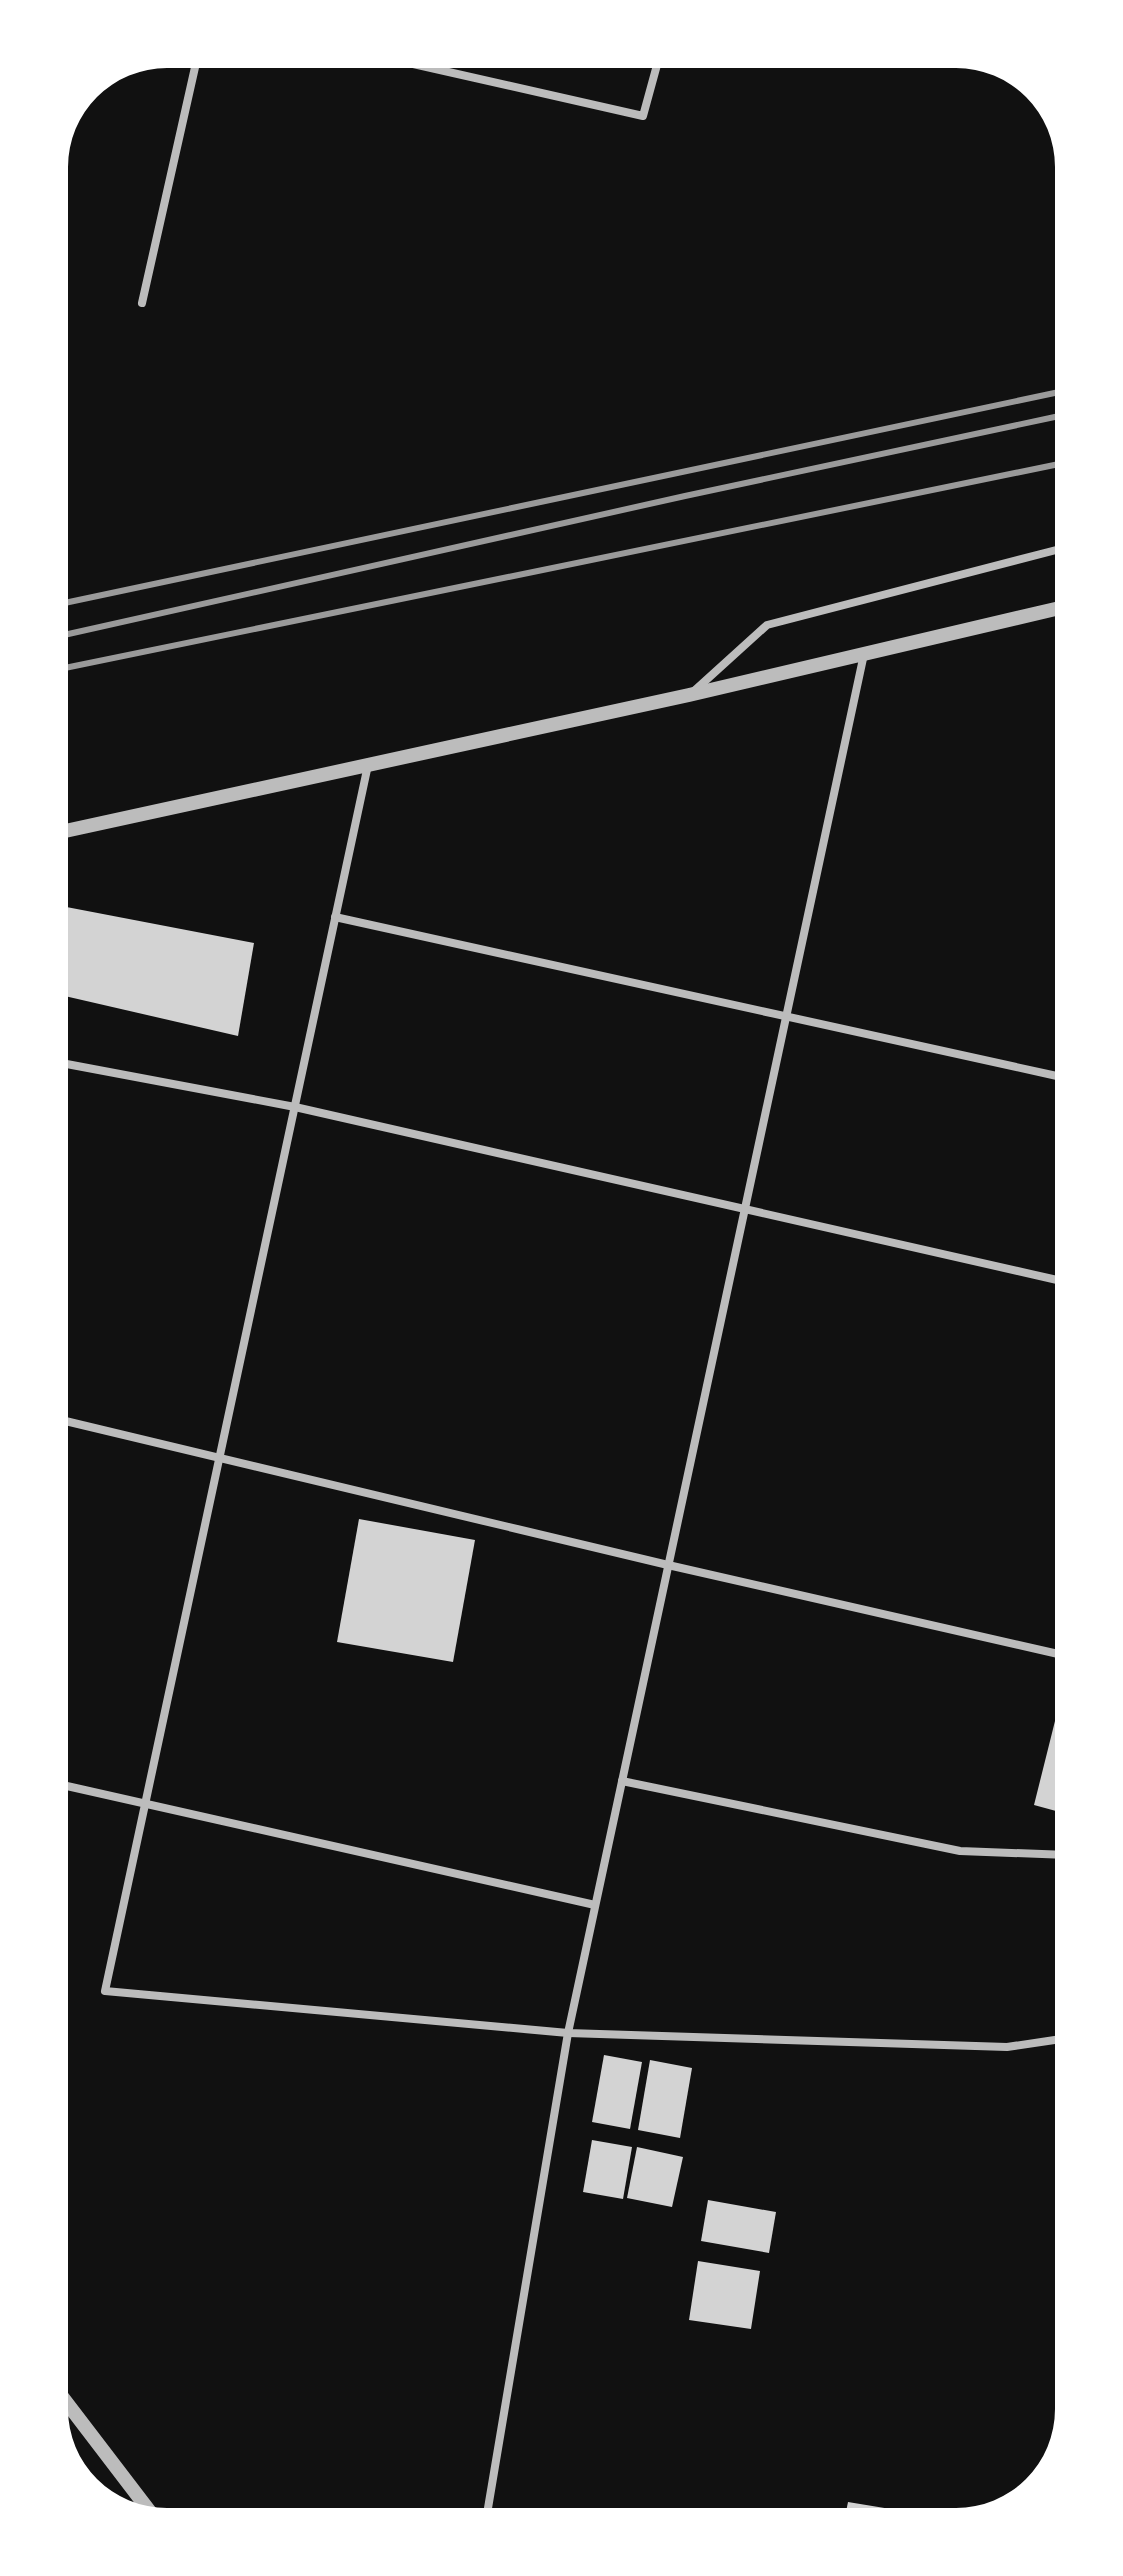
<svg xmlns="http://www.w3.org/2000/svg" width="1123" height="2576" font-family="Mulish,sans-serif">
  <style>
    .building { fill: #d3d3d3 }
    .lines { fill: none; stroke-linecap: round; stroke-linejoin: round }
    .minor { stroke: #bcbcbc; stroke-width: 8 }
    .tertiary { stroke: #bcbcbc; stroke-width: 14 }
    .rail { stroke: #9a9a9a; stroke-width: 6 }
  </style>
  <rect width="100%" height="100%" fill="#111"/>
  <g class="building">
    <path d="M56,905L254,943L238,1036L56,994Z"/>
    <path d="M359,1519L475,1540L453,1662L337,1642Z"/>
    <path d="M1066,1677L1067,1678V1814L1034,1805Z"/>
    <path d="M604,2055L642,2062L630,2129L592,2122Z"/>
    <path d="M650,2060L692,2068L680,2138L638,2130Z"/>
    <path d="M592,2140L632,2147L623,2199L583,2192Z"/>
    <path d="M637,2147L683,2157L672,2207L627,2198Z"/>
    <path d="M708,2200L776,2212L769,2253L701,2241Z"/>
    <path d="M698,2261L760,2271L751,2329L689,2320Z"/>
    <path d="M848,2502L927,2515V2517H845Z"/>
  </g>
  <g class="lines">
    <g class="minor">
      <path d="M369,54L643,116L660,54"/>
      <path d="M142,303L198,54"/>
      <path d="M693,692L767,625L1064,548"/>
      <path d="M368,765L105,1991L568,2033L1007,2047L1068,2038"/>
      <path d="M335,917L1066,1078"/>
      <path d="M56,1062L295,1107L1066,1282"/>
      <path d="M57,1419L668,1565L1067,1656"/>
      <path d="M622,1781L960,1851L1068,1855"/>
      <path d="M58,1784L595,1905"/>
      <path d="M486,2520L568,2033L864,654"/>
    </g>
    <g class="tertiary">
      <path d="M56,833L689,695L1064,607"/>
      <path d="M60,2394L157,2521"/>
    </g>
    <g class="rail">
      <path d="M55,605L1064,391"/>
      <path d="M55,637L685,496L1064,415"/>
      <path d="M55,670L1064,463"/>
    </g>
  </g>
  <path d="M0 0H1123V2576H0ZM167 68H956A99 99 0 0 1 1055 167V2409A99 99 0 0 1 956 2508H167A99 99 0 0 1 68 2409V167A99 99 0 0 1 167 68Z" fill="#fff" fill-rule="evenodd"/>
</svg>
